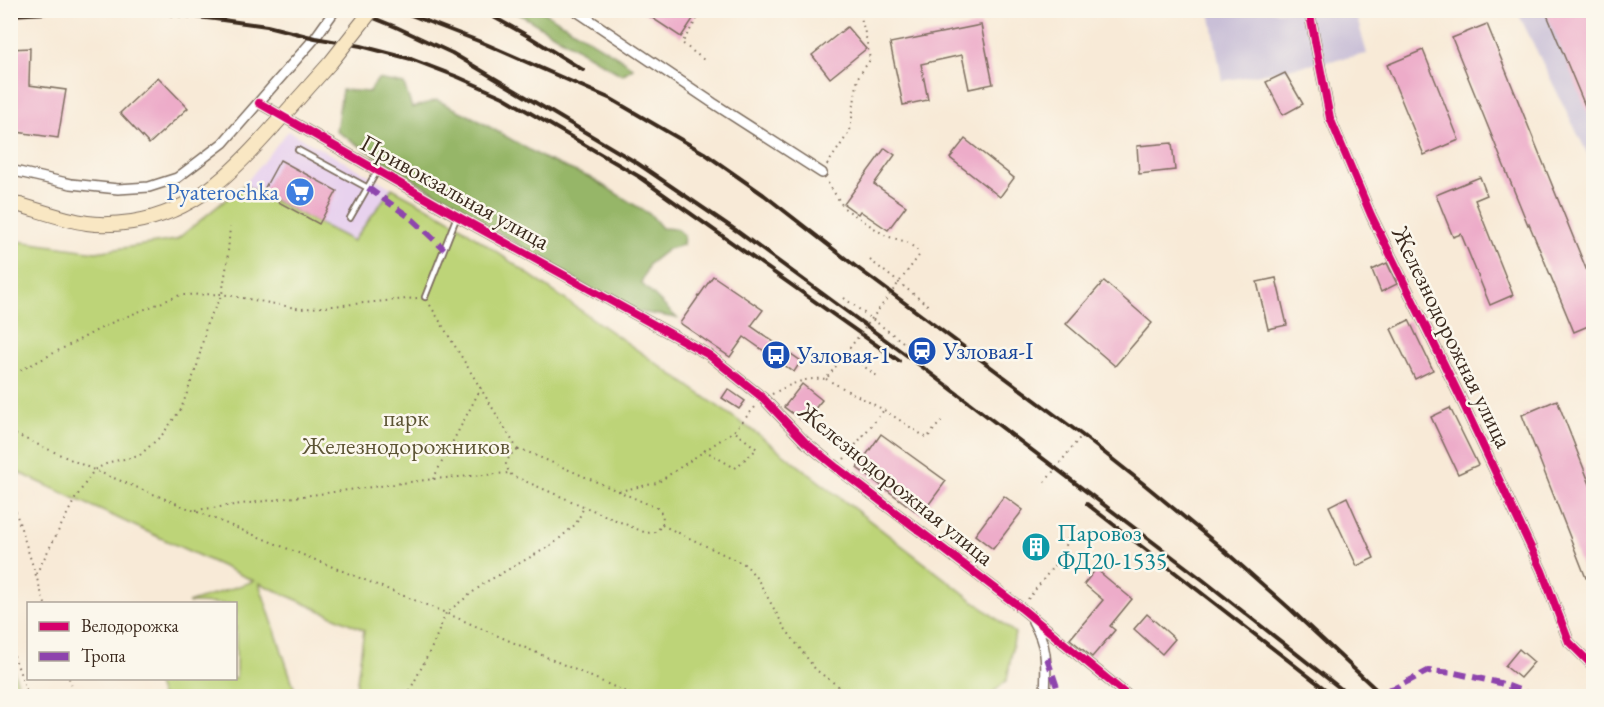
<svg xmlns="http://www.w3.org/2000/svg" width="1604" height="707" font-family="'EB Garamond',serif">
  <style>
    .built { fill: #e8d2ee }
    .industrial { fill: #c9bfd7 }
    .green { fill: #bdd478; stroke: #7c7f4b; stroke-width: 1.5 }
    .forest { fill: #96b668; stroke: #687043; stroke-width: 1.5 }
    .building { fill: #edacc9 }
    .lines { fill: none; stroke-linecap: round; stroke-linejoin: round }
    .service-casing { stroke: #7d6d5f; stroke-width: 8 }
    .minor-casing { stroke: #7d6d5f; stroke-width: 12 }
    .secondary-casing { stroke: #7d6d5f; stroke-width: 16 }
    .path { stroke: #7d6d5f; stroke-width: 2; stroke-dasharray: 1.5 4.5; stroke-linecap: butt }
    .service { stroke: #fff; stroke-width: 4.5 }
    .minor { stroke: #fff; stroke-width: 9 }
    .secondary { stroke: #f9e7c3; stroke-width: 14 }
    .rail { stroke: #3b2a1e; stroke-width: 4 }
    .secondary-bridge-casing { stroke: #7d6d5f; stroke-width: 16; stroke-linecap: butt }
    .path-bridge { stroke: #7d6d5f; stroke-width: 2; stroke-dasharray: 1.5 4.5; stroke-linecap: butt }
    .secondary-bridge { stroke: #f9e7c3; stroke-width: 14 }
    .quiet { stroke: #8e44ad; stroke-width: 6; stroke-dasharray: 12 6; stroke-linecap: butt }
    .cycleway-casing { stroke: #fbf7ec; stroke-width: 11 }
    .cycleway { stroke: #d6006c; stroke-width: 8 }
    .labels { text-anchor: middle; stroke-width: 5; stroke-linejoin: round; paint-order: stroke }
    .shop-label { font-size: 24px; fill: #366cbe; stroke: #fbf7ec; text-anchor: end }
    .street-label { font-size: 24px; fill: #3b2a1e; stroke: #fbf7ec }
    .transit-label { font-size: 24px; fill: #164399; stroke: #fbf7ec; text-anchor: start }
    .park-label { font-size: 24px; fill: #5c5434; stroke: #fbf7ec }
    .culture-label { font-size: 24px; fill: #0d838f; stroke: #fbf7ec; text-anchor: start }
  </style>
  <rect width="100%" height="100%" fill="#fbf7ec"/>
  <filter id="ink" filterUnits="userSpaceOnUse"><feTurbulence type="fractalNoise" baseFrequency=".0167" numOctaves="2"/><feDisplacementMap in="SourceGraphic" scale="12" xChannelSelector="R" yChannelSelector="G"/><feConvolveMatrix kernelMatrix="1 2 1 2 8 2 1 2 1" color-interpolation-filters="sRGB"/></filter>
  <filter id="wash" filterUnits="userSpaceOnUse"><feTurbulence type="fractalNoise" baseFrequency=".008" numOctaves="4" result="noise"/><feDisplacementMap in="SourceGraphic" scale="24" xChannelSelector="R" yChannelSelector="G"/><feGaussianBlur stdDeviation="1.35" result="paint"/><feColorMatrix in="noise" values="0 0 0 0 0 0 0 0 0 0 0 0 0 0 0 0 0 1.4 0 .05"/><feComposite in="paint" operator="in"/></filter>
  <g filter="url(#wash)">
    <rect width="100%" height="100%" fill="#f8ead7"/>
    <path class="built" d="M288,131L392,188L353,241L244,185Z"/>
    <g class="industrial">
      <path d="M1210,11H1355L1367,54L1222,81Z"/>
      <path d="M1517,11H1593V165Z"/>
    </g>
    <g class="green">
      <path d="M244,185L353,241L392,188L451,220L759,435L1015,633L1007,680L989,696H355L364,630L259,583L297,696H161L155,679L236,678V604L188,603L254,581L11,469V240L96,252L176,240Z"/>
      <path d="M11,663L22,696H11Z"/>
    </g>
    <g class="forest">
      <path d="M514,11H542L620,58L633,68L622,75Z"/>
      <path d="M378,79L404,84L412,108L437,100L474,118L545,159L591,178L651,215L662,228L677,229L684,235L683,245L668,249L649,264L641,283L677,318L622,309L336,131L342,90L369,92Z"/>
    </g>
    <g id="blocks">
      <g class="building">
        <path d="M640,10H689L690,13L695,16L681,37Z"/>
        <path d="M1545,10H1593V125Z"/>
        <path d="M1487,24L1593,286V324L1574,332L1529,224L1528,225L1452,38Z"/>
        <path d="M981,25L993,84L969,89L962,55L921,64L928,100L903,105L890,43Z"/>
        <path d="M847,27L866,49L830,78L812,55Z"/>
        <path d="M30,48L29,85L66,90L58,138L10,131V49Z"/>
        <path d="M1423,50L1459,140L1424,155L1387,65Z"/>
        <path d="M1285,73L1303,104L1283,115L1266,82Z"/>
        <path d="M158,77L188,108L149,144L120,113Z"/>
        <path d="M965,139L1014,178L1000,197L950,158Z"/>
        <path d="M1172,143L1175,170L1139,174L1137,146Z"/>
        <path d="M885,148L895,155L874,184L906,206L888,230L860,211L858,214L844,204Z"/>
        <path d="M280,160L337,191L319,224L262,193Z"/>
        <path d="M1480,177L1487,195L1475,200L1513,295L1490,305L1461,234L1453,237L1436,195Z"/>
        <path d="M1387,263L1397,284L1381,292L1372,270Z"/>
        <path d="M713,276L763,310L751,326L801,361L794,372L744,337L730,357L680,323Z"/>
        <path d="M1276,278L1287,325L1268,329L1257,282Z"/>
        <path d="M1104,281L1152,323L1115,366L1066,324Z"/>
        <path d="M1409,320L1433,370L1415,379L1391,329Z"/>
        <path d="M802,384L822,400L804,422L784,407Z"/>
        <path d="M728,389L745,401L739,409L722,398Z"/>
        <path d="M1557,400L1593,492V575L1586,578L1522,415Z"/>
        <path d="M1450,408L1478,465L1458,474L1431,417Z"/>
        <path d="M881,434L946,481L921,515L857,468Z"/>
        <path d="M1004,496L1023,510L993,549L975,535Z"/>
        <path d="M1347,497L1374,558L1357,566L1329,506Z"/>
        <path d="M1096,569L1132,599L1110,626L1115,630L1092,657L1070,639L1103,600L1084,584Z"/>
        <path d="M1147,614L1175,639L1162,654L1134,629Z"/>
        <path d="M1519,649L1534,662L1520,678L1505,666Z"/>
      </g>
    </g>
  </g>
  <g filter="url(#ink)">
    <use href="#blocks" fill-opacity="0" stroke="#7d6d5f" stroke-width="1.5"/>
    <g class="lines">
      <g class="service-casing">
        <g id="service">
          <path d="M298,150L368,188"/>
          <path d="M350,218L377,171"/>
          <path d="M425,297L457,216"/>
        </g>
      </g>
      <g class="minor-casing">
        <g id="minor">
          <path d="M575,10L713,103L822,173"/>
          <path d="M1309,10L1330,118L1371,215L1461,399L1542,571L1569,642L1594,667"/>
          <path d="M259,103L457,216L709,355L763,398L805,442L837,468L1021,608L1128,696"/>
          <path d="M10,170L71,184L118,189L149,187L177,178L223,143L315,38L335,10"/>
          <path d="M1033,621C1049,650 1046,665 1045,696"/>
        </g>
      </g>
      <g class="secondary-casing">
        <path id="secondary" d="M10,204L20,205C41,211 65,220 87,223C101,225 118,224 132,222C195,212 233,172 273,127"/>
      </g>
      <g class="path">
        <path d="M695,10L700,14L682,43L704,60"/>
        <path d="M827,165L850,131L858,77L870,60L866,37L859,10"/>
        <path d="M828,183L844,208L886,236L907,242L921,253"/>
        <path d="M870,260L930,307"/>
        <path d="M844,298L907,345"/>
        <path d="M430,305L518,450"/>
        <path d="M10,376L113,322L180,295L222,294L301,309L417,298"/>
        <path d="M826,379L884,410L927,438L942,420"/>
        <path d="M772,394C791,384 805,377 826,379L846,353L877,376L879,373"/>
        <path d="M10,432L94,470L446,613L635,696"/>
        <path d="M518,450H523L657,508L663,515L662,525L656,532L646,533L513,476L509,473L506,464L510,455Z"/>
        <path d="M704,450L735,468L757,449L734,431"/>
        <path d="M844,459L884,410"/>
        <path d="M433,479L481,388"/>
        <path d="M1045,482L1085,431"/>
        <path d="M619,491L657,483L734,431L756,406"/>
        <path d="M10,494L45,604"/>
        <path d="M196,510L433,479L509,473"/>
        <path d="M662,525L746,565L758,580L784,627L816,670L852,696"/>
        <path d="M36,574L75,499L94,470L110,462L139,456L162,435L181,409L197,366L207,323L222,294L227,264L230,227"/>
        <path d="M1028,599L1064,553L1069,534"/>
        <path d="M10,644L28,696"/>
        <path d="M69,678L75,696"/>
        <path d="M407,696L433,645L446,613L486,582L552,545L576,524L584,507"/>
      </g>
      <use href="#service" class="service"/>
      <use href="#minor" class="minor"/>
      <use href="#secondary" class="secondary"/>
      <g class="rail">
        <path d="M354,10L396,27L452,53L637,163L737,231L913,360L1203,580L1350,696"/>
        <path d="M398,10L481,42L611,99L704,153L764,195L855,266L1082,435L1145,485L1218,545L1289,608L1383,696"/>
        <path d="M481,10L528,36L583,70"/>
        <path d="M10,15L84,11L150,12L215,19L267,26L315,38L361,46L411,59L458,77L503,97L645,180"/>
        <path d="M639,177L899,361"/>
        <path d="M1087,504L1334,696"/>
      </g>
      <g class="secondary-bridge-casing">
        <path id="secondary-bridge" d="M273,127L331,62L372,10"/>
      </g>
      <path class="path-bridge" d="M846,353L921,253"/>
      <use href="#secondary-bridge" class="secondary-bridge"/>
      <g class="quiet">
        <path d="M368,188L411,218L444,249"/>
        <path d="M1047,658L1060,696"/>
        <path d="M1388,690L1395,688L1428,671L1455,673L1500,683L1535,696"/>
      </g>
      <g class="cycleway-casing">
        <g id="cycleway">
          <path d="M1309,10L1330,118L1371,215L1461,399L1542,571L1569,642L1594,667"/>
          <path d="M259,103L457,216L709,355L763,398L805,442L837,468L1021,608L1128,696"/>
        </g>
      </g>
      <use href="#cycleway" class="cycleway"/>
    </g>
  </g>
  <defs>
    <g id="supermarket-disc" transform="scale(1.5)"><circle r="9.5" fill="#3f7fe0" stroke="#fbf7ec"/><path d="M-6-5.5h2.5l.6 2H6L4.5 2H-2.5L-4.4-4H-6ZM-1.5 3.2a1.3 1.3 0 1 0 .1 0ZM3 3.2a1.3 1.3 0 1 0 .1 0Z" fill="#fff"/></g>
    <g id="station-disc" transform="scale(1.5)"><circle r="9.5" fill="#1a4fb4" stroke="#fbf7ec"/><path d="M-3-6H3Q5-6 5-4V2Q5 4 3 4L4.5 6H3L1.5 4h-3L-3 6H-4.5L-3 4Q-5 4-5 2V-4Q-5-6-3-6ZM-3.5-4v3h7v-3ZM-3.5 1v1.5H-2V1ZM2 1v1.5H3.5V1Z" fill="#fff"/></g>
    <g id="bus-disc" transform="scale(1.5)"><circle r="9.5" fill="#1a4fb4" stroke="#fbf7ec"/><path d="M-5-6H5V4H4V6H2V4H-2V6H-4V4H-5ZM-3.5-4V0h7V-4ZM-3.5 1.2v1.5H-2V1.2ZM2 1.2v1.5H3.5V1.2Z" fill="#fff"/></g>
    <g id="building-disc" transform="scale(1.5)"><circle r="9.5" fill="#0f9aa8" stroke="#fbf7ec"/><path d="M-4-6H4V6H1V3H-1V6H-4ZM-2.5-4.3h1.7v1.8h-1.7ZM.8-4.3h1.7v1.8H.8ZM-2.5-1h1.7V.8h-1.7ZM.8-1h1.7V.8H.8Z" fill="#fff"/></g>
  </defs>
  <g fill-rule="evenodd">
    <use href="#supermarket-disc" x="300" y="192"/>
    <use href="#station-disc" x="922" y="351"/>
    <use href="#bus-disc" x="776" y="355"/>
    <use href="#building-disc" x="1036" y="547"/>
  </g>
  <g class="labels">
    <g class="shop-label">
      <text x="279" y="200">Pyaterochka</text>
    </g>
    <g class="street-label">
      <text transform="translate(455 192) rotate(29)" y="8">Привокзальная улица</text>
      <text transform="translate(1452 337) rotate(64)" y="8">Железнодорожная улица</text>
      <text transform="translate(896 484) rotate(39)" y="8">Железнодорожная улица</text>
    </g>
    <g class="transit-label">
      <text x="943" y="359">Узловая-I</text>
      <text x="797" y="363">Узловая-1</text>
    </g>
    <g class="park-label">
      <text x="406" y="426">парк<tspan x="406" dy="28">Железнодорожников</tspan></text>
    </g>
    <g class="culture-label">
      <text x="1057" y="541">Паровоз<tspan x="1057" dy="28">ФД20-1535</tspan></text>
    </g>
  </g>
  <rect width="1604" height="707" fill="none" stroke="#fbf7ec" stroke-width="36"/>
  <rect x="27" y="602" width="210" height="78" fill="#fbf7ec" stroke="#aea59a" stroke-width="1.5"/>
  <rect x="39" y="622" width="30" height="9" fill="#d6006c" stroke="#aea59a" stroke-width="1.5"/>
  <text x="81" y="632" font-size="18" fill="#3b2a1e">Велодорожка</text>
  <rect x="39" y="652" width="30" height="9" fill="#8e44ad" stroke="#aea59a" stroke-width="1.5"/>
  <text x="81" y="662" font-size="18" fill="#3b2a1e">Тропа</text>
</svg>
